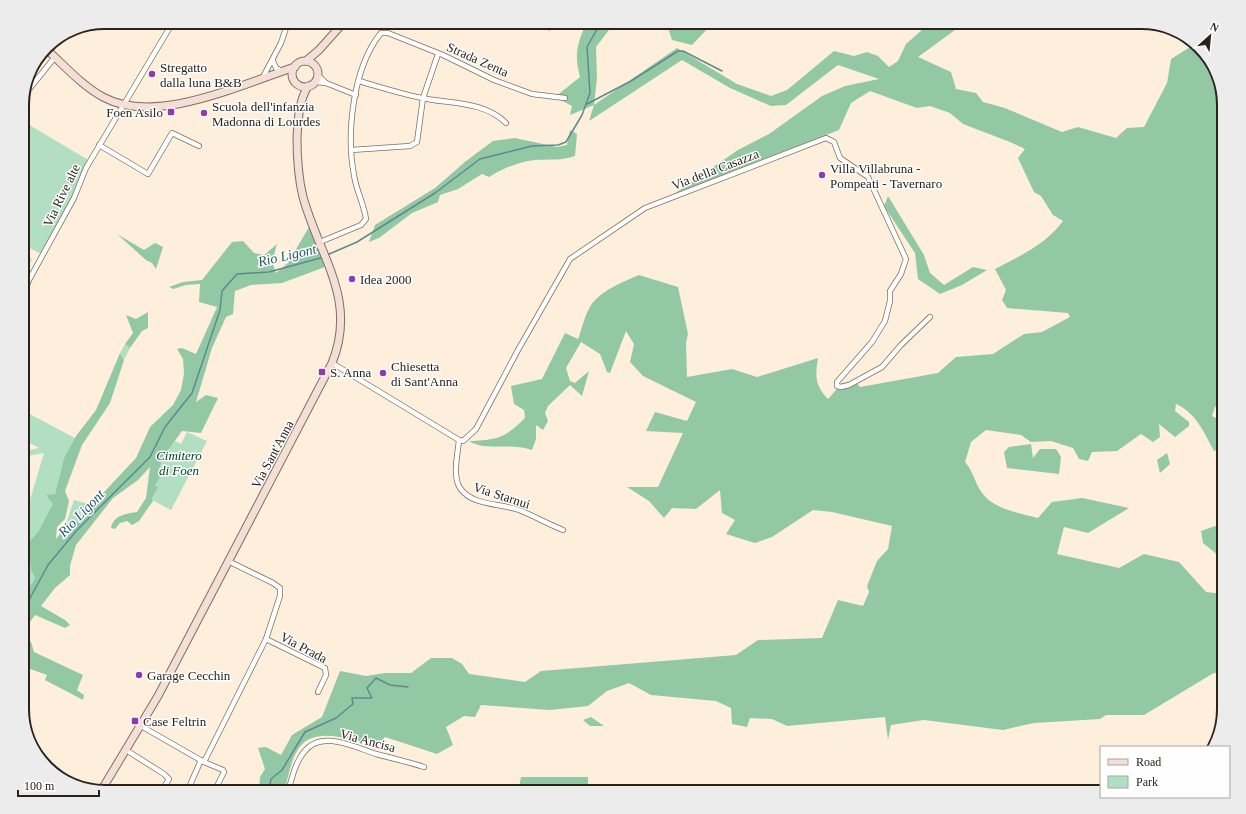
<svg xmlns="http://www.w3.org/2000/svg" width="1246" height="814" font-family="'Times New Roman',serif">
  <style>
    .green { fill: #b2dfc1 }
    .forest { fill: #93c8a5 }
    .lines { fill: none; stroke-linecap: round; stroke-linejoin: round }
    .stream { stroke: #5b8b91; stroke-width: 1.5 }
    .street-casing { stroke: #80705c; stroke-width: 6 }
    .secondary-casing { stroke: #80705c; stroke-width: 9 }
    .street { stroke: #fff; stroke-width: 4.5 }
    .secondary { stroke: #f4ded8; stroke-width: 7 }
    .poi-dot { fill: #903ba8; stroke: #fefefe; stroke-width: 1.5 }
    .labels { text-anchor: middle; stroke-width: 3; stroke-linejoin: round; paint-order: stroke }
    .street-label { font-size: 13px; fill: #29231a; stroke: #fefefe }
    .poi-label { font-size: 13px; fill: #29231a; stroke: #fefefe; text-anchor: start }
    .park-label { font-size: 13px; font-style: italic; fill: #004324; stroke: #fefefe }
    .water-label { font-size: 14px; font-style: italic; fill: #1e5a63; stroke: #fefefe }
    .rim { fill: none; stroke: #29231a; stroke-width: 2 }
  </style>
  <rect width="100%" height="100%" fill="#fdefdc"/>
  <g class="green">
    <path d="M31,126L90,161L43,255L22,244V139Z"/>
    <path d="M22,253L32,259L22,278Z"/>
    <path d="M125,344L130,348L124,360L120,353Z"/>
    <path d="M22,410L75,438L64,458L55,494L47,495L54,504L38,532L29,544L22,541V526L44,453L22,457V452L39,448L22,439Z"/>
    <path d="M187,432L207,441L171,510L152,500L157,487L155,486L162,472L159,469L173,440L181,444Z"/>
    <path d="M74,500L92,505L76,522L65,527Z"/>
    <path d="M22,560H30L31,570L35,578L22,600Z"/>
  </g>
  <g class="forest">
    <path d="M539,22H554L550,31L538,26Z"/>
    <path d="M587,22H615L596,47L597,78L594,105L677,48L737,84L771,96L787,90L834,51L854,56L867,52L878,56L889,67L898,61L906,44L931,22H966L918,57L951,72L956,89L976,93L983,102L1005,108L1062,132L1078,127L1116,138L1127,128L1144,127L1167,83L1171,59L1195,44L1213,64L1224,104V407L1221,404L1215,407L1212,416L1224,422V448L1214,451C1204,432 1196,413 1176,404L1175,411L1189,422V426L1175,437L1159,424L1160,437L1153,442L1141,434L1117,451L1092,452L1088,461L1079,459L1073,448L1051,441L1031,442L1021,435L986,430L971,442L965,462C973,471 974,480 980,490C991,509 1019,513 1038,518L1052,502L1082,498L1129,508L1088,533L1064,527L1057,554L1119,568L1144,554L1179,562L1206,592L1224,594V670L1212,674L1144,715H1106L1100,719L1034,723L1003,730L924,720L891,725L888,740L885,717L787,726L772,719L750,718L747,727L732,724L731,708L716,701L651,695L629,683L607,691L588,706L550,710L481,705L475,717L464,716L446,727L453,745L437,754L385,737L376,747C353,741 313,723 297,751C290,763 288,779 284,792H259L260,777L265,769L258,748L266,747L281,755L292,735L322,717L340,671L366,676L385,673H411L431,658H452L462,664L469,674L525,682L541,671L736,655L758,640L822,638L838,600L863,606L869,592L867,586L877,561L888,549L892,526L832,512L813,510L772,537L755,543L726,534L735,520L722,513L720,490L696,509L672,508L664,518L649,501L627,487H658L683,433L646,431L655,412L687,421L696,402L643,376L630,362L634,344L626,331L610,373L607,372L600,354L581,342L566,368L570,381L575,383L589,371L582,396L570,385L548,406L545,413L548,421L543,430L536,425V439L532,450C510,442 487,452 469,441C497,440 505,438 525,418L524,410L514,404L511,386L542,379L565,333L578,339C582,329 584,317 590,307C599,291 623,282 639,275L678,287L688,334L686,343L687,377L732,369L757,377L818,358C815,376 815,386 828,399L842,383L855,381L860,387L938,373L956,357L993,354L1024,334L1042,332L1070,317L1068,313L1007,308L1002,300L1006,290L995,269C1020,256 1045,245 1063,221L1053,215L1041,196L1034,192L1018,158L1025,149L1010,142L963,124L950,113L930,106L917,108L870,91L851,103L839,130L674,194L738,150L769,134L822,96L845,86L879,79L838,65L786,105L771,106L730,88L682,60L589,121L594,105L570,115L572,106L555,97L580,77C574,55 577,43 587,22Z"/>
    <path d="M666,22H722L711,25L692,45L672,40Z"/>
    <path d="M22,121L31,126L22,139Z"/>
    <path d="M570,130L577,134L575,156C561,161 550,159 535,160C518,162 504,168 489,177L482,174L458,189L440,195L438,202L412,213L379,238L369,242L375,225L435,188L466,161L493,141L515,138L557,147L567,145Z"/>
    <path d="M888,196L924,255L930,273L944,285L973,267L987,270L962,285L940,294L918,279L915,253L884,206Z"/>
    <path d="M309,227L325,267L282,283L251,285L235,291L233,314L226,317L212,348L196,402L206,395L218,398L201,433L182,431L165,454L159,469L163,471L155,486L158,487L152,499L153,501L139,521L132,525L127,521L120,523L115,529L111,528C114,515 125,514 137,512L146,498L150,467L138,480L113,498L76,545L70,566V575L55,588L41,606L65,620L70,625L65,628L35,615L22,633V600L35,578L31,570L30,560H22V550L38,532L53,504L46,495L55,494L64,458L76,436L96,410L120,353L124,360L110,403L82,445L65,491L69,501L65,519L57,527L56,539L65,527L76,522L136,458L150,427L173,405L181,390L184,374L183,359L177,349L182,348L196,354L217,307L199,302L200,284L186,285L173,289L169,287L183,282L202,280L232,242L243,241L254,253L264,255L277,244L272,262L276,273L288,263Z"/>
    <path d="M117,234L144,250L155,243L163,247L156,269L152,263L146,260Z"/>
    <path d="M148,312V328L142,331L130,348L125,344L133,333L126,315L136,319Z"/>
    <path d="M1031,444L1033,458L1040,449H1056L1061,457L1059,474L1007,468L1004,452L1009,447Z"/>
    <path d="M1167,453L1170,464L1160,473L1157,460Z"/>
    <path d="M1224,523V560L1203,543L1201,531Z"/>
    <path d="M22,636L31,642L34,652L83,675L77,690L84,695L83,700L45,680L47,675L22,666Z"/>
    <path d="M591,717L604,726H590L583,720Z"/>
    <path d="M521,777H588V784L599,792H518Z"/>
  </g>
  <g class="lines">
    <g class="stream">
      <path d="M587,104L631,81L678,51H683L722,71"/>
      <path d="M327,255L357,242L435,193L480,159L532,146L558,145L566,142L582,115L590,93L587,47L596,31L603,22"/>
      <path d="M22,613L48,565L77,530L150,457L165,427L192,393L220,310L222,291L237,274L269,272L324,257"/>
      <path d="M269,792L271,779L282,770L305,732L336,718L353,704L352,698H372L367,688L376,678L390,685L408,687"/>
    </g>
    <g class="street-casing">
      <g id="street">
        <path d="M273,61L276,68L282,71"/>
        <path d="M318,75L326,83"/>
        <path d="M263,77L281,43L288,22"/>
        <path d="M359,81C380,87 401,94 422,98C450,104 484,101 506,123"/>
        <path d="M316,82L326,83L356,95"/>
        <path d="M30,88L55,57"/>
        <path d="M99,145L148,174L172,133L199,146"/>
        <path d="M351,150L410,146L417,142L423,98L438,54"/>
        <path d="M320,242L361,225L366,219C364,204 356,190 354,175C346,133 353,67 381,33H388L443,55L494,80L532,94L565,98"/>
        <path d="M22,297L29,280L74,198L86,168L173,22"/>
        <path d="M332,363L459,440L463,441L476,429L518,350L570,259L645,208L826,138L834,142L840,158L868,177L906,259L901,274L890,291V301L885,321L872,342L837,382V386L841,387L849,385L882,367L901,345L930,317"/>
        <path d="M459,440C458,453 452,476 460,488C472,506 500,503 519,510C534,516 548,524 563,530"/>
        <path d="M266,639L325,668L326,675L318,692"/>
        <path d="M141,726L204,762L266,639L280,596V588L273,583L228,561"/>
        <path d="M126,750L164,774L169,779L161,792"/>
        <path d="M204,762L223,770L224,772L214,792"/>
        <path d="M187,792L201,760"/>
        <path d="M288,792C292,778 295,763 304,752C321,729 355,747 376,754C392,758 408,762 424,767"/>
      </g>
    </g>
    <g class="secondary-casing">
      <g id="secondary">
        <path d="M45,48C64,65 81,85 103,97C156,126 242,84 295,67"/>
        <path d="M306,61L319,50L344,22"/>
        <circle cx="305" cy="74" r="13"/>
        <path d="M101,791L158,696L332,363C358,299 319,256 303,197C298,177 297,157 297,137C298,119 299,101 308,86"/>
      </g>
    </g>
    <use href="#street" class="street"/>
    <use href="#secondary" class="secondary"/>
  </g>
  <g class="poi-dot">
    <circle cx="152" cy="74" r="4"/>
    <rect x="167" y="108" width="8" height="8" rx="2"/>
    <circle cx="204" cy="113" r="4"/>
    <circle cx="822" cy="175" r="4"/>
    <circle cx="352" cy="279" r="4"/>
    <rect x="318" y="368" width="8" height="8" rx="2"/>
    <circle cx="383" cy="373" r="4"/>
    <circle cx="139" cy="675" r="4"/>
    <rect x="131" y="717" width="8" height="8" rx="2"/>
  </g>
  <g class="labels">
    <g class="street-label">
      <text transform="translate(478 59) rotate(24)" y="5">Strada Zenta</text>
      <text transform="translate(715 169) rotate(-21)" y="5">Via della Casazza</text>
      <text transform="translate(61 195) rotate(-64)" y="5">Via Rive alte</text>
      <text transform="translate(272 454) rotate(-62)" y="5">Via Sant'Anna</text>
      <text transform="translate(502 495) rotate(18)" y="5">Via Starnui</text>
      <text transform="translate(304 647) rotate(28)" y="5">Via Prada</text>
      <text transform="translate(368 740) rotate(15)" y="5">Via Ancisa</text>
    </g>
    <g class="poi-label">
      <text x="160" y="72">Stregatto<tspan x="160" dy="15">dalla luna B&amp;B</tspan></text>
      <text x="212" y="111">Scuola dell'infanzia<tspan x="212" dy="15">Madonna di Lourdes</tspan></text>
      <text x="163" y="117" text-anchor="end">Foen Asilo</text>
      <text x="830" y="173">Villa Villabruna -<tspan x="830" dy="15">Pompeati - Tavernaro</tspan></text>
      <text x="360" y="284">Idea 2000</text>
      <text x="391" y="371">Chiesetta<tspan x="391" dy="15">di Sant'Anna</tspan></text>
      <text x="330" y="377">S. Anna</text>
      <text x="147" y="680">Garage Cecchin</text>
      <text x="143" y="726">Case Feltrin</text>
    </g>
    <g class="park-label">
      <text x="179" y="460">Cimitero<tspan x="179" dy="15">di Foen</tspan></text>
    </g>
    <g class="water-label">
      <text transform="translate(287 255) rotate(-13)" y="5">Rio Ligont</text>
      <text transform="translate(81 513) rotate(-46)" y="5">Rio Ligont</text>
    </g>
  </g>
  <path d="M0 0H1246V814H0ZM105 29H1141A76 76 0 0 1 1217 105V709A76 76 0 0 1 1141 785H105A76 76 0 0 1 29 709V105A76 76 0 0 1 105 29Z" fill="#edecec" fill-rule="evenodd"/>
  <path class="rim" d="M105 29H1141A76 76 0 0 1 1217 105V709A76 76 0 0 1 1141 785H105A76 76 0 0 1 29 709V105A76 76 0 0 1 105 29Z"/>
  <rect x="1100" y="746" width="130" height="52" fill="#fefefe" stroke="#a9a6a3"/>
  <rect x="1108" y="759" width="20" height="6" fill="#f4ded8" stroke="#a9a6a3"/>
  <text x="1136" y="766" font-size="12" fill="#29231a">Road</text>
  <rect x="1108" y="776" width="20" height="12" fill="#b2dfc1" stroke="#a9a6a3"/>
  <text x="1136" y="786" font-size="12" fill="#29231a">Park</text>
  <g transform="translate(1210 36) rotate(27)" stroke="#fefefe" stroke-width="3" paint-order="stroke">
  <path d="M0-3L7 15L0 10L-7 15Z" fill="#29231a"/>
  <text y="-6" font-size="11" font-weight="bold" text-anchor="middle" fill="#29231a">N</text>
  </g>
  <path d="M18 790v6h81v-6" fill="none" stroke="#29231a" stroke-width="2"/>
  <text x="24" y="790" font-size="12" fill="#29231a" stroke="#fefefe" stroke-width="3" paint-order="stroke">100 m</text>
</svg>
